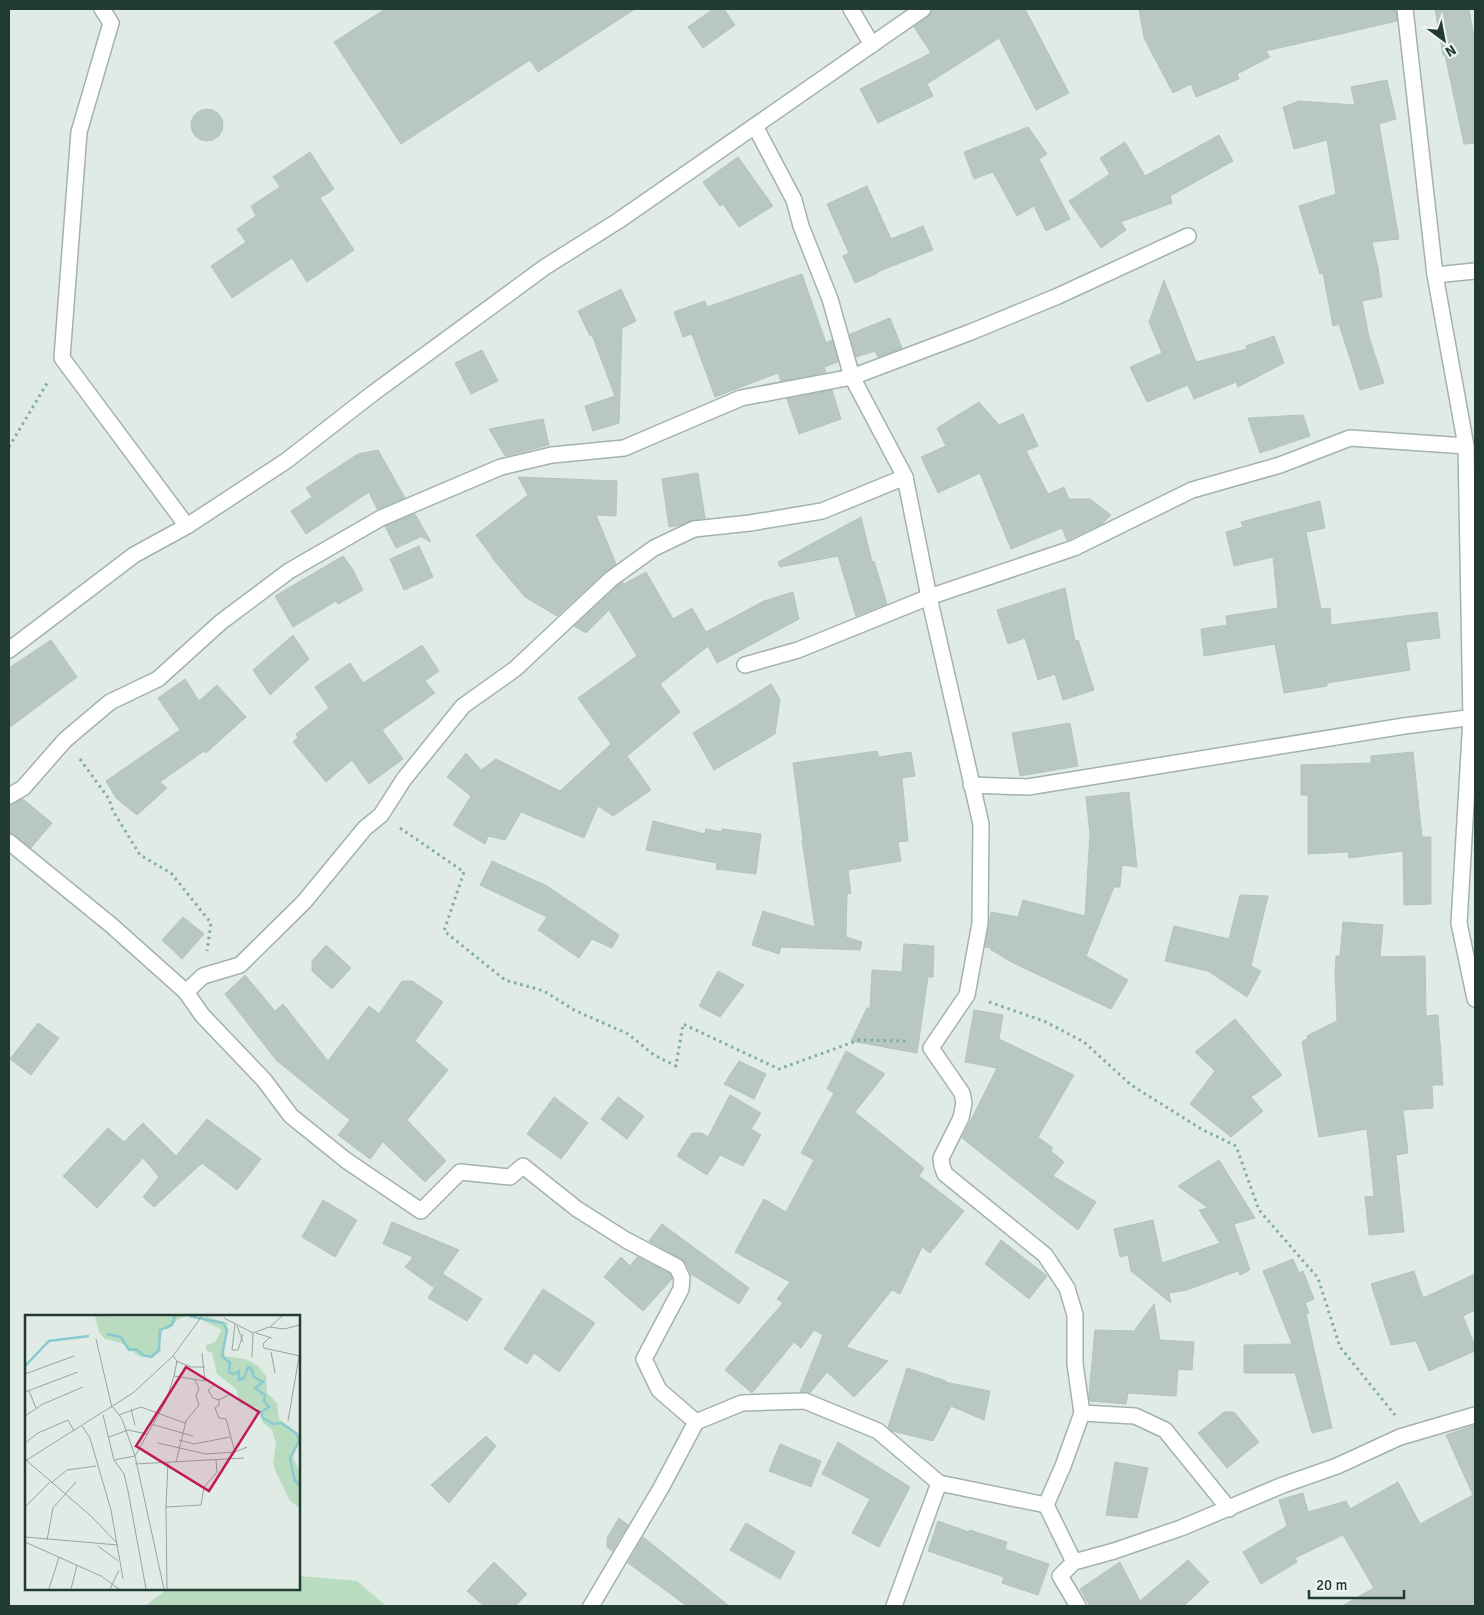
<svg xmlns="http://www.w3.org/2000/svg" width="1484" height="1615" font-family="Signika,sans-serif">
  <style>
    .green { fill: #b9dcc0 }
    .building { fill: #b8c8c1; stroke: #b3c4bc }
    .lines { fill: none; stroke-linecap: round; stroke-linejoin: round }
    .minor-casing { stroke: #a3b3ac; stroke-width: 18 }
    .path { stroke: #81ae9d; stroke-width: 3; stroke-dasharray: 2.5 4; stroke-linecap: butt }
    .minor { stroke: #fff; stroke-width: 15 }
    .inset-river { fill: none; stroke: #88cad0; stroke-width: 2.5 }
    .inset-road { fill: none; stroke: #94a59d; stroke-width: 1 }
    .view { fill: #c2185b; fill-opacity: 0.15; stroke: #c2185b; stroke-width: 2.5 }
    .inset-edge { fill: none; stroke: #213b32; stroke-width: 2.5 }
  </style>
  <rect width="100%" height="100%" fill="#e0ebe5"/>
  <path class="green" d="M299,1576L357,1581L386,1606H145L165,1591L179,1589H299Z"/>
  <g class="building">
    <path d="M385,9H635L538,72L530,60L401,144L334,42Z"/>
    <path d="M713,9H724L735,25L703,48L688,27Z"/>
    <path d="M932,9H1025L1069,93L1036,110L999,38L927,84L933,96L878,123L860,89L931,53L914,27L929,16Z"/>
    <path d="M1139,9H1396L1397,21L1266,51L1270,57L1237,74L1239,79L1196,97L1191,84L1173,93L1144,38Z"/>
    <path d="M1435,9H1469L1475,42V143L1464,144L1445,55H1443Z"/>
    <path d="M1387,80L1396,119L1379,124L1399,239L1372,242L1378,268L1382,297L1362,301L1369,337L1384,383L1360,390L1339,324L1333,326L1323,273L1320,274L1299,206L1336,194L1327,140L1294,149L1283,107L1299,101L1355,105L1351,87Z"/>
    <circle cx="207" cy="125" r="16"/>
    <path d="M1028,127L1047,154L1039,159L1070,219L1046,231L1034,206L1017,216L993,172L974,179L964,152Z"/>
    <path d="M1219,135L1233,161L1170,196L1172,203L1121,222L1126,230L1101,248L1069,201L1110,174L1100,158L1125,142L1145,176Z"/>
    <path d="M310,152L334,189L320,198L354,250L307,282L292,258L232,298L211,266L246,242L237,229L256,216L251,206L280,187L273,177Z"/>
    <path d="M738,157L773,206L739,227L723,204L720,206L703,182Z"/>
    <path d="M867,186L891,239L923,226L933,250L877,272L878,273L855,283L843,256L849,253L827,204Z"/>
    <path d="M802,274L826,343L832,340L838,362L824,367L826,372L781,381L778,373L715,397L692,334L683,337L674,312L705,301L707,307Z"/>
    <path d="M1164,280L1196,362L1247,349L1246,346L1274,336L1284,363L1238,387L1236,382L1194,399L1188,385L1147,402L1130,367L1162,353L1149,322Z"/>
    <path d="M621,289L636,321L622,328L619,423L593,431L585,406L615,396L592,335L590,336L578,311Z"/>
    <path d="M890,318L902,348L878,357L875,351L856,357L850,334Z"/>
    <path d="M482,350L498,381L471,394L455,363Z"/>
    <path d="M832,390L841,419L799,434L787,399Z"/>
    <path d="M979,402L999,425L1023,414L1038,446L1026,451L1048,494L1064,487L1069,499H1090L1111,515L1102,524L1070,539L1067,540L1062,528L1011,549L980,473L938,493L921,457L946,446L937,428Z"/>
    <path d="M1303,415L1310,436L1260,453L1248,418Z"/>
    <path d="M543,419L549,445L505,456L489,429Z"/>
    <path d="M378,450L405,498L377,509L369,492L306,534L291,511L312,497L306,488L358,454Z"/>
    <path d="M698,473L705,518L693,520L681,525L669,527L662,479Z"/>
    <path d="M518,477L617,481L616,516L596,515L616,564L605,572L557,616L525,597L492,558H493L476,535L528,495Z"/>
    <path d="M1320,501L1325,528L1306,532L1321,609L1330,608L1331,625L1437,612L1440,638L1406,642L1410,670L1327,683V686L1284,693L1275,644L1204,656L1201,629L1227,625L1226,616L1278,608L1273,557L1234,566L1226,532L1243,527L1241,522Z"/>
    <path d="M415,514L431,542L418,535L420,537L396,548L385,526Z"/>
    <path d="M861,517L872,562L874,561L887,604L856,616L838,556L780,567L778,562Z"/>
    <path d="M419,546L433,577L404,590L390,559Z"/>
    <path d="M343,556L352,568L363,590L338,604L336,601L293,627L275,596Z"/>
    <path d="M646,572L673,619L692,608L706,632L764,601L793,592L799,619L717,663L708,646L660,684L680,712L627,756L651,790L613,816L598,806L584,838L521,812L505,840L488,836L485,844L453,825L471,796L447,777L466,753L481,770L496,759L560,791L611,744L578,698L637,656L609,610L586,633L574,626L617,586L623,582L624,584Z"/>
    <path d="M1065,588L1075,641L1078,640L1094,690L1063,700L1055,674L1038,680L1025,638L1008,644L997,610Z"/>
    <path d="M293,635L309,659L270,695L253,670Z"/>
    <path d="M51,640L77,677L9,728V668Z"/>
    <path d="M422,645L439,671L425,681L435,693L382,730L403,759L369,784L352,760L326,782L293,742L298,737L296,734L329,708L315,687L350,663L363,683Z"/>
    <path d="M185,679L199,701L217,685L246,717L206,753L204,751L160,782L167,788L137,815L116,798L106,781L180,730L158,698Z"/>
    <path d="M771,684L780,699L775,734L714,770L693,733Z"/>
    <path d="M1070,723L1078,766L1020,776L1012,733Z"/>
    <path d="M877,751L879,757L911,752L915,776L902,778L908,841L898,842L901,861L848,870L851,893L847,894L846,937L862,942L860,950L781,947L779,954L752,945L763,911L815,927L802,840H803L793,763Z"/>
    <path d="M1413,752L1422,837H1431V904L1404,905L1403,851L1349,858L1348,852L1308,854V795H1301V765L1371,763V756Z"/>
    <path d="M1129,792L1137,867L1122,865L1120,887H1114L1086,956L1128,980L1111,1009L1011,962L990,949L991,948L985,947L991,912L1018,917L1023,900L1085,916L1090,834L1086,797Z"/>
    <path d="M23,799L52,823L31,848L15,835L9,833V805Z"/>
    <path d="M653,821L705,834L706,829L722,832V829L761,834L756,874L716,869L717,863L646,850Z"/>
    <path d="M492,861L547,886L619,935L612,948L592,939L579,958L538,930L547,917L480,885Z"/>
    <path d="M1240,895L1268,896L1251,966L1261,971L1247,997L1208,971L1165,961L1174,926L1229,939Z"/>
    <path d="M183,917L204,934L182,959L162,940Z"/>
    <path d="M1343,922L1383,925L1380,957L1425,956L1426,1016L1438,1015L1443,1085H1432L1433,1108L1403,1110L1408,1153L1396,1155L1404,1232L1369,1235L1365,1197L1374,1196L1367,1129L1319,1137L1302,1042L1308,1038L1307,1036L1337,1021L1335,971L1336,956H1340Z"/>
    <path d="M904,944L934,946L933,977H928L917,1053L851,1041L867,1008H870L872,970L902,972Z"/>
    <path d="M326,945L351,968L332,989L312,971V961Z"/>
    <path d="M718,971L744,985L720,1017L699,1006Z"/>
    <path d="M245,975L275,1011L283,1004L328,1061L369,1006L379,1014L402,981H412L443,1002L415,1041L448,1070L407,1120L446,1161L425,1182L383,1142L370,1159L338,1135L350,1120L276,1060L225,994Z"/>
    <path d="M974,1010L1003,1015L999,1039L1074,1075L1038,1137L1053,1148L1051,1151L1064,1162L1053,1176L1096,1202L1078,1230L962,1138L997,1068L965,1062Z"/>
    <path d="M1235,1019L1282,1075L1251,1097L1263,1111L1231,1137L1190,1104L1215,1071L1195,1052Z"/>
    <path d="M38,1023L59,1038L31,1075L10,1059Z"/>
    <path d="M846,1051L885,1074L855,1112L924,1168L919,1176L964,1211L930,1253L922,1247L900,1294L892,1290L846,1347L888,1361L854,1397L827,1372L810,1393L800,1392L823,1335L814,1330L801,1348L794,1342L752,1393L725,1370L783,1303L777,1299L790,1282L735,1252L764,1199L786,1212L814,1160L801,1153L834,1093L827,1089Z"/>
    <path d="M739,1061L766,1074L754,1099L724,1084Z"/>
    <path d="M730,1095L761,1113L751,1129L761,1135L743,1166L720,1155L707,1175L677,1156L692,1133H702L708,1137Z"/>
    <path d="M554,1097L588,1123L561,1159L527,1134Z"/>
    <path d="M618,1097L644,1116L627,1139L601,1119Z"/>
    <path d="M207,1119L261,1159L237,1190L202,1163L154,1207L143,1197L159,1177L143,1158L97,1208L63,1176L108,1128L124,1142L143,1123L176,1156Z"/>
    <path d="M1219,1160L1255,1218L1234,1224L1250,1270L1240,1275L1238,1271L1187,1290L1169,1293L1171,1303L1131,1271L1128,1255L1120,1257L1114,1229L1153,1220L1162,1263L1220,1243L1199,1210L1208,1208L1178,1186Z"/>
    <path d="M323,1200L357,1220L335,1257L302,1237Z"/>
    <path d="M392,1222L459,1250L433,1287L405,1267L413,1257L383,1244Z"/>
    <path d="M662,1224L749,1288L739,1304L691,1274L686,1263L681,1259L649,1241Z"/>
    <path d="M1001,1240L1047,1276L1029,1299L985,1264Z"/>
    <path d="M621,1257L630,1266L637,1257L670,1274L672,1279L643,1311L604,1277Z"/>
    <path d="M1293,1259L1299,1273L1303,1271L1314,1299L1305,1303L1309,1313L1306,1314L1332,1428L1312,1433L1295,1373H1244V1345L1292,1344L1263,1271Z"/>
    <path d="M1414,1271L1423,1298L1475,1274V1310L1463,1316L1475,1346V1351L1429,1371L1416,1341L1391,1345L1371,1284Z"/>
    <path d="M443,1274L482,1299L467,1321L428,1298Z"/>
    <path d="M543,1289L595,1323L559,1372L534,1353L527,1364L504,1349Z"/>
    <path d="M1154,1304L1160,1340L1194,1342L1192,1370L1178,1369L1176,1396L1128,1393L1126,1404L1090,1401L1089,1394L1095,1330L1134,1331Z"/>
    <path d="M907,1368L946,1381L945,1382L990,1391L984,1420L951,1406L933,1441L892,1431L888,1427Z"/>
    <path d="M1224,1412H1234L1259,1442L1227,1468L1198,1433Z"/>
    <path d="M1475,1425V1606H1342L1374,1588L1343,1535L1295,1558L1297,1562L1261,1584L1243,1552L1287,1526L1279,1500L1303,1493L1308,1512L1346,1501L1350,1509L1398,1482L1420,1524L1473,1495L1446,1435Z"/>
    <path d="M486,1436L496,1446L449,1503L431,1485Z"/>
    <path d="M838,1442L910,1487L879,1547L852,1533L870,1499L822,1474Z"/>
    <path d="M780,1444L821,1461L811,1487L769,1471Z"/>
    <path d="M1115,1462L1148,1468L1137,1518L1106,1515Z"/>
    <path d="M619,1518L628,1525L612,1551L607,1547V1538Z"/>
    <path d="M938,1521L969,1532L970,1530L1007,1542L1005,1549L1049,1564L1038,1595L1002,1583L1004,1577L928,1551Z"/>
    <path d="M746,1523L795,1552L780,1579L730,1550Z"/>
    <path d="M643,1537L729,1606H687L628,1563Z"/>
    <path d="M1188,1560L1209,1582L1184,1606H1090L1080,1589L1120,1562L1140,1601Z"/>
    <path d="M494,1562L527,1594L515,1606H484L467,1591Z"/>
  </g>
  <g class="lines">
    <g class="minor-casing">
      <g id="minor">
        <path d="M102,9L111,23L79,132L62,358L187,526"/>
        <path d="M851,9L872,45"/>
        <path d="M1405,9L1435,275L1466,446L1471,718L1459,923L1475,999"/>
        <path d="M755,126L794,200L801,226L830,299L852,377L905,477L929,597L981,824L980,923L967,995L931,1048L962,1093L964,1103L961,1118L941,1158L942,1166L945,1174L1045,1255L1067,1288L1075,1315V1364L1082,1413L1135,1416L1165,1430L1229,1509"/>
        <path d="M1435,275L1475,271"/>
        <path d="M9,650L134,555L187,526L286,461L372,394L545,267L618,221L923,9"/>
        <path d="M745,665L798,650L929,597L1074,548L1192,490L1280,465L1350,438L1466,446"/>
        <path d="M971,785L1028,787L1404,726L1475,717"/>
        <path d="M9,796L23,788L65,740L110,702L158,679L221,622L289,571L381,518L501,467L552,455L624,448L741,398L852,377L971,332L1058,296L1188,236"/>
        <path d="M9,842L111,925L186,992L202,1015L264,1080L291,1116L347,1161L421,1211L460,1172L510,1177L523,1166L577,1209L626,1240L677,1267L682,1278L681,1289L644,1359L659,1390L696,1422L661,1488L591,1606"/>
        <path d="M186,992L203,976L240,965L304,902L365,828L381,815L404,779L463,706L515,669L611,579L654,548L694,529L750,523L822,511L905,477"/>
        <path d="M696,1422L742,1403L805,1401L878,1431L939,1483L894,1606"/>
        <path d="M939,1483L1046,1505"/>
        <path d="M1074,1562L1046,1505L1063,1466L1082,1413"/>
        <path d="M1078,1606L1060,1576L1074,1562L1114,1551L1181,1528L1283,1485L1337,1466L1400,1437L1475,1415"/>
      </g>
    </g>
    <g class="path">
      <path d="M9,447L49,380"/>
      <path d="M80,759L109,799L113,811L140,855L171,873L211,923L207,951"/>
      <path d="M400,828L464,872L444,931L505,980L544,991L574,1010L628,1034L654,1055L676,1066L683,1024L779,1069L859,1040L908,1041"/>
      <path d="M989,1002L1044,1021L1084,1042L1131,1085L1203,1130L1236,1146L1259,1210L1318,1278L1340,1347L1395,1415"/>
    </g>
    <use href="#minor" class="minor"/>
  </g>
  <g transform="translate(25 1315)">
    <rect width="275" height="275" fill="#e0ebe5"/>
    <path d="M70,1L108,2L162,1L153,4L144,14H138L134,30L136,36L127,43L114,41L96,28L80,24L74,17ZM180,1L203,8L198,32L200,41L220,44L232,50L241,61L242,78L252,88L254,104L273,118L274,128L267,140L275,158V193L265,186L251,157L248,148L251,128L247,115L238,108L232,93L215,88L211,74L192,59L187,38L181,35V30L190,27L197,15L177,5Z" fill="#b9dcc0"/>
    <path class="inset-river" d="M164,1L198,8L202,15L197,41L205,48L204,57L209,59L214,56V65L219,63L223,52L226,53L229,62L238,67L230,73L240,80L239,86L244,92L236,97L238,103L248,109L256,108L272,119L274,126L265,144L270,166L275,171M82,19L96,22L104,35L111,34L118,40L126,42L134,35L135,15L147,10L150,1M0,51L24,26L64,21"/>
    <path class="inset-road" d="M199,3L228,18L244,12L259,14L275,10M210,9L207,35H213L218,19M212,11L218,27M245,12L257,1M231,18L247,23M245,22L238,29L239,33L275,41M71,24L87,93M246,37L250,58M227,42L228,18M151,46L166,52H180M0,59L49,41M149,61L180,66L177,38M190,69L183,75L188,83L194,85M4,76L11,93M0,77L53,57M205,79L194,85V90L190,93L194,103L201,104L210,137L222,132M88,92L97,104L110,141L89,145M106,94L110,110M78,100L89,145L99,159L103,176L121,274M94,100L116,92L160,108M0,101L18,89L58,72M263,106L275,36M126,109L168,121M57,111L65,123L86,195L98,264M84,122L103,115L122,119M154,125L169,129L205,122M0,128L13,118L43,105L49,116M133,128L181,139L210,137M1,145L66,201L92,228M0,146L108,78L148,41L177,1M151,147L161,106L174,90L171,80L174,74L170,65M110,149L219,143M26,168L42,155L71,151M0,192L25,167M141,192L143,147M0,222L93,230M22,225L28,193L51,167M0,227L76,261L94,274M73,231L93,246M24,274L34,242M46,274L52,250M85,274L94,255M139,274L110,141L141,86L149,61L152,46L148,41M142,274L141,192L176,190L179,172L192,157L191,145"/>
    <path class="view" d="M161,52L234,97L184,176L111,131Z"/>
    <rect width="275" height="275" class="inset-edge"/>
  </g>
  <rect width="1484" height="1615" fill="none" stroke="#213b32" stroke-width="20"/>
  <g transform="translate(1444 40) rotate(148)" stroke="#f0f7f3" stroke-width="4" paint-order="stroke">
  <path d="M0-4L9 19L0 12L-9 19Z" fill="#213b32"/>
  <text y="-8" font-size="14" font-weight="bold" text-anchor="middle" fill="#213b32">N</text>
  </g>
  <path d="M1309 1590v8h95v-8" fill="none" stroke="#213b32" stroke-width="2.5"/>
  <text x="1316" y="1590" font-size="15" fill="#213b32" stroke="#f0f7f3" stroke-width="4" paint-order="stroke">20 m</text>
</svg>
